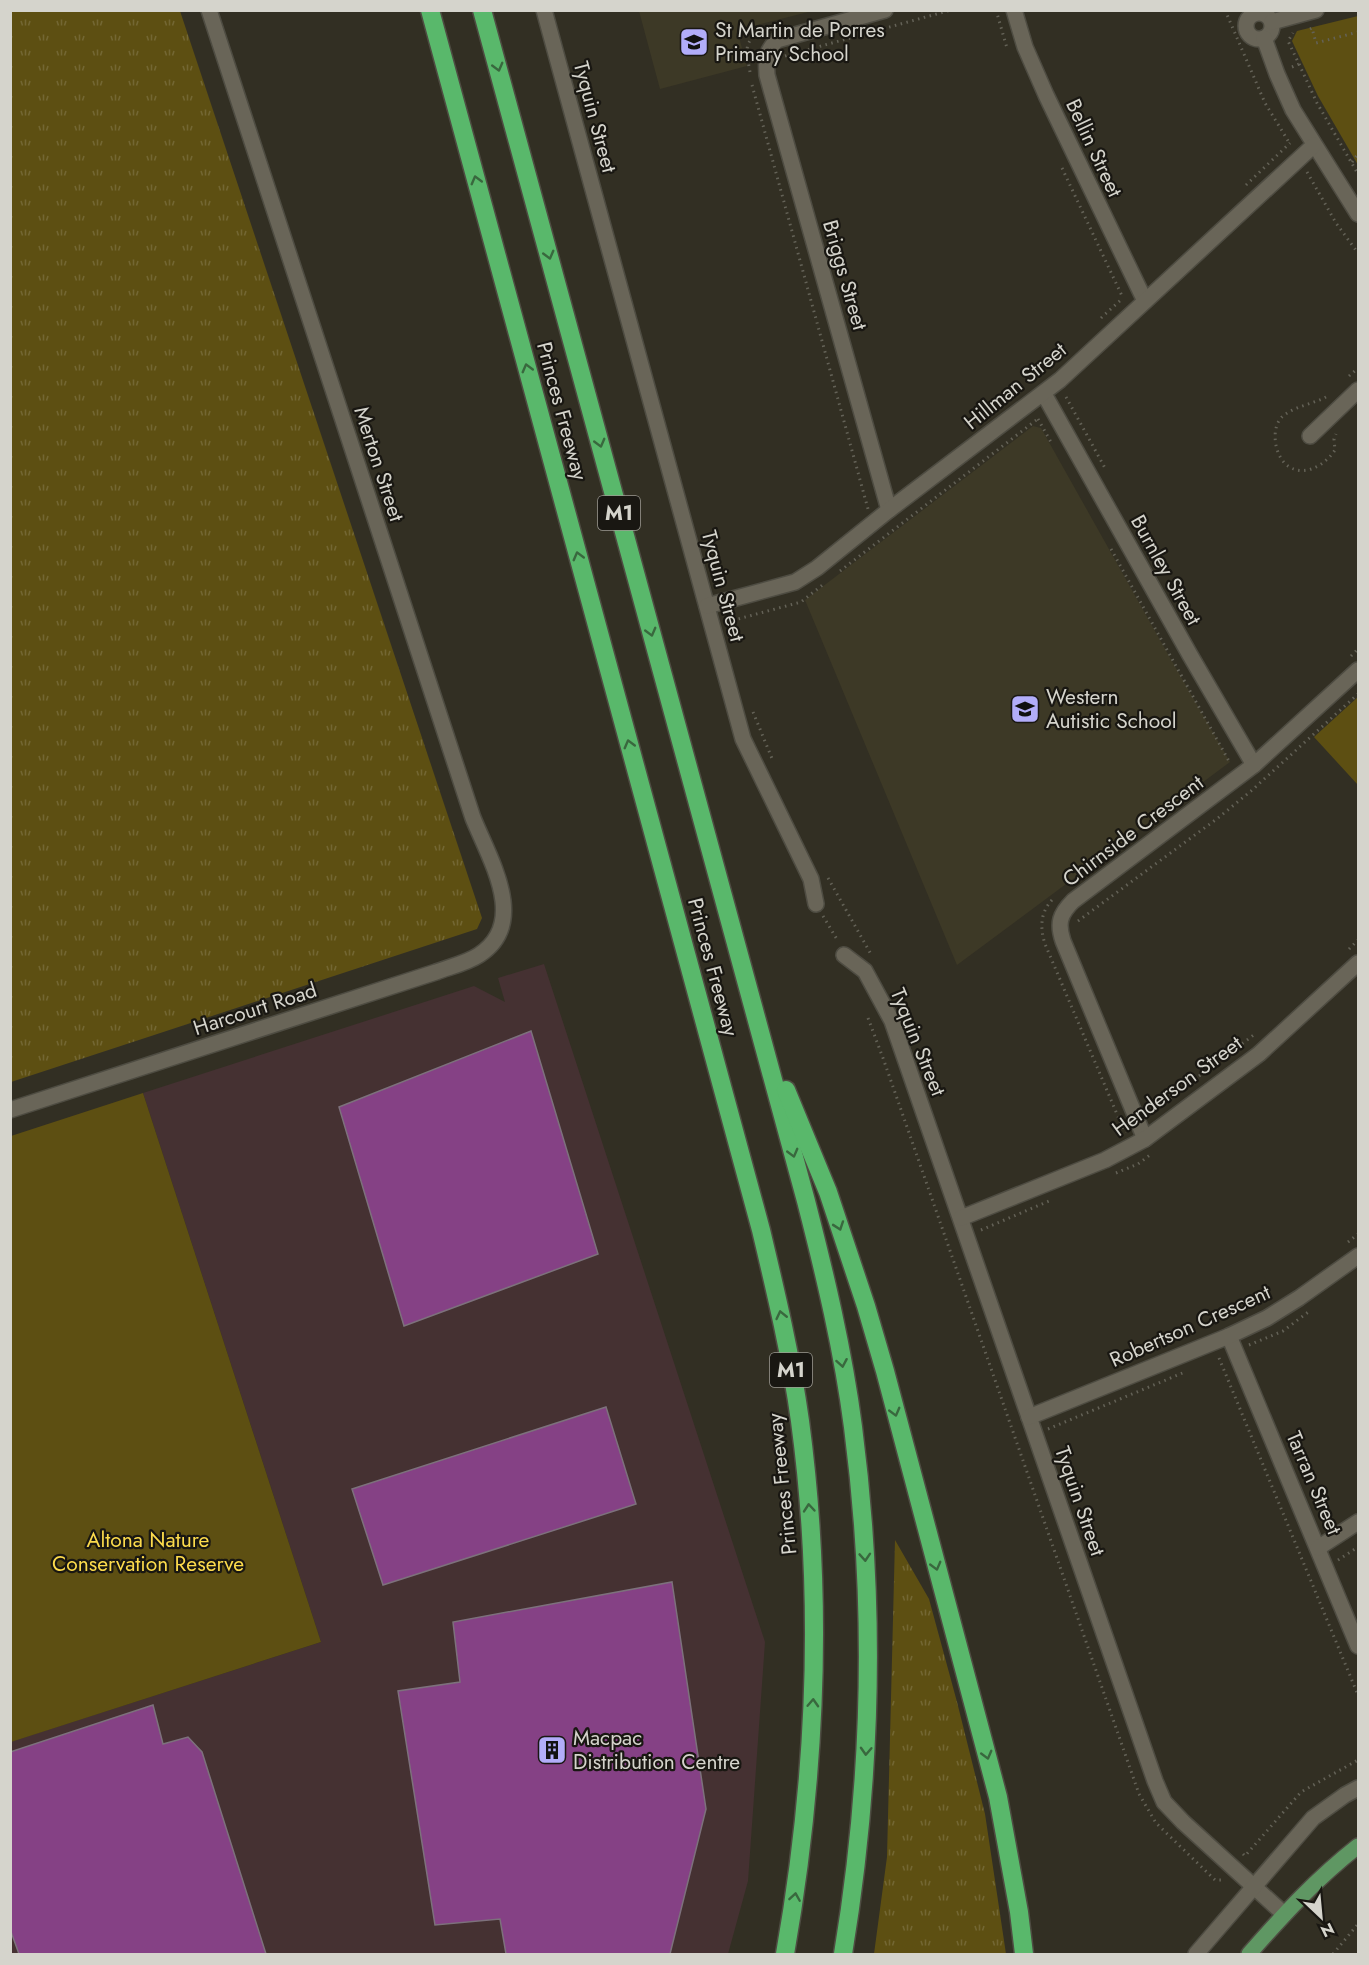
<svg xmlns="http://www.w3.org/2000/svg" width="1369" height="1965" font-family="Jost,sans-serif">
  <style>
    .industrial { fill: #453132 }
    .built { fill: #3d3926 }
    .grass { fill: url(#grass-tufts) }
    .park { fill: #5d4f12 }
    .building { fill: #854185; stroke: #7d717c; stroke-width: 1.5 }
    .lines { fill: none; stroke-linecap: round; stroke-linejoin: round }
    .minor-casing { stroke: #4e4c42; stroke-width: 18 }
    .major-casing { stroke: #4e4c42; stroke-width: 18 }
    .highway-casing { stroke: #4e4c42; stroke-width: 21 }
    .path { stroke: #646257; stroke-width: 3; stroke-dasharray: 1.5 4.5; stroke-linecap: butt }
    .minor { stroke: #696558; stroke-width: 15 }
    .major { stroke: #5f9763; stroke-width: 15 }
    .highway { stroke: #59b86b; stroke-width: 18 }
    .oneway { stroke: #39683e }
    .labels { text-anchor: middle; stroke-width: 4.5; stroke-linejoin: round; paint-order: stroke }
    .shield { fill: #191712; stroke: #9d9b94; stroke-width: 1.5 }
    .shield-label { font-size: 20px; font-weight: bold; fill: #d5d4cc }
    .poi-label { font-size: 21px; fill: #d5d4cc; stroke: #191712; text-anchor: start }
    .street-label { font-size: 21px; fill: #d5d4cc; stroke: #191712 }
    .park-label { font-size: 21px; fill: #fcdb4c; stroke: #191712 }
  </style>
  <defs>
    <pattern id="grass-tufts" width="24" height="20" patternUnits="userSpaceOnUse" patternTransform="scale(1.5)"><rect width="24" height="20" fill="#5d4f12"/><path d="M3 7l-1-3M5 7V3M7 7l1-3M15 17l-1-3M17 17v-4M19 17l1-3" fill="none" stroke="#736733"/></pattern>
  </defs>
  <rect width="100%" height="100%" fill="#322f23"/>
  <path class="industrial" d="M544,964L765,1642L748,1881L728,1954H11L10,1742L321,1642L143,1093L474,986L505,1002L498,978Z"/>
  <g class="built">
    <path d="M639,11V10L812,11L737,30L747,66L660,89Z"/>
    <path d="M1033,426L1041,428L1169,656L1230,762L957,965L805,600Z"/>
  </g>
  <g class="grass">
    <path d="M10,11H180L482,918L477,929L11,1082Z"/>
    <path d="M895,1540L929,1599L957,1702L985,1814L1006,1954H874L887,1857Z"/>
  </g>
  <g class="park">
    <path d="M1358,16V165L1318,96L1292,41L1297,31Z"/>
    <path d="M1358,697V785L1314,737Z"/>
    <path d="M143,1093L321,1642L11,1742V1136Z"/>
  </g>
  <g class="building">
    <path d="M531,1031L598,1254L404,1326L339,1107Z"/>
    <path d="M606,1407L636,1504L383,1585L352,1489Z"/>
    <path d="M672,1582L706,1809L670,1954H506L500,1919L435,1925L398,1691L460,1682L453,1622Z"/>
    <path d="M153,1705L163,1744L188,1737L202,1752L266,1954H19L10,1929V1752Z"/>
  </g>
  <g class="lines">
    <g class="minor-casing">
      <g id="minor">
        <path d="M544,10L743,739L811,879L816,904"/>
        <path d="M885,10L777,40C765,53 766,58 767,75L889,510"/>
        <path d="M1014,10L1025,47L1046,95L1145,301"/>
        <circle cx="1259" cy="26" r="13"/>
        <path d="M1272,22L1316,10"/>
        <path d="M1264,38L1277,74L1293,110L1358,214"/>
        <path d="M1044,394L1190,655L1254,765"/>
        <path d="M1310,436L1358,390"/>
        <path d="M707,606L795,582L817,568L889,510L1060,380L1314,145"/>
        <path d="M844,955L865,971L892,1021L1155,1781L1164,1802L1183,1822L1284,1914"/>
        <path d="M10,1110L436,972C449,967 467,963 479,955C529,923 490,860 473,818L209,10"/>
        <path d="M1145,1139L1063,941C1057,923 1060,914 1073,901L1254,765L1358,670"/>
        <path d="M961,1218L1105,1160L1145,1139L1259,1054L1358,963"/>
        <path d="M1229,1336L1358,1646"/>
        <path d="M1029,1417L1229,1336L1267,1318L1299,1298L1358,1256"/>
        <path d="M1318,1548L1358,1522"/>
        <path d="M1196,1954L1313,1818L1345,1795L1358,1788"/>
      </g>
    </g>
    <g class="major-casing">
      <path id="major" d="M1249,1954C1284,1914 1316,1879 1358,1846"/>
    </g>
    <g class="highway-casing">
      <g id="highway">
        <path d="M430,10L761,1230C776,1293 791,1356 800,1421C824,1599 816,1778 785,1954"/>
        <path d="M482,10L806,1201C825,1275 843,1350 853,1427C876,1603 872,1780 843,1954"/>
        <path d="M786,1090L828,1192L866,1306L885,1371L998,1797L1019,1912L1024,1954"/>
      </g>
    </g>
    <g class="path">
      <path d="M996,10L1007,48"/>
      <path d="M1225,10L1265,103L1290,144"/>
      <path d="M1310,29L1312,28L1316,43L1358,32"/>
      <path d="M785,56L951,10"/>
      <path d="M1299,64L1317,103L1358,174"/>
      <path d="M1292,67L1299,64L1288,41L1293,33"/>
      <path d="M750,72C746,49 742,41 766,29"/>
      <path d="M752,85L868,509"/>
      <path d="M1352,162L1358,154"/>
      <path d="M1062,168L1123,298"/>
      <path d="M1307,172L1336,223L1358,253"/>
      <path d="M1246,185L1290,143"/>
      <path d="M1101,318L1123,298"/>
      <path d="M1349,376L1358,368"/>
      <path d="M1066,397L1105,468"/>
      <path d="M1326,397C1313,404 1295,406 1283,416C1270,427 1274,456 1288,466C1305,478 1326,464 1335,450L1334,439L1336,434"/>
      <path d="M1038,419L1052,444"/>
      <path d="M1111,549L1230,763"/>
      <path d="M840,571L1039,418"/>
      <path d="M727,622L801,602L825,583"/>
      <path d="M1351,656L1358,649"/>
      <path d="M753,712L773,761"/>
      <path d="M828,878L872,956"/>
      <path d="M1052,900C1040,913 1040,928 1045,944L1125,1133"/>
      <path d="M823,916L838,941"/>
      <path d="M1078,921L1218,818L1251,791L1358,694"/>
      <path d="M1349,949L1358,940"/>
      <path d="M868,1018L883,1058L1139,1794L1156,1823L1215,1880H1224"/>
      <path d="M1151,1112L1255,1034"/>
      <path d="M1116,1173L1138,1164L1150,1155"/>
      <path d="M981,1230L1049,1201"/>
      <path d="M1348,1242L1358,1234"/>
      <path d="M1249,1345L1283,1331L1311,1310"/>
      <path d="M1219,1358L1358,1695"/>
      <path d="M1048,1429L1185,1372"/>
      <path d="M1338,1560L1358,1547"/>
      <path d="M1243,1854L1245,1856L1301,1792L1358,1760"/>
      <path d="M1333,1954L1358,1924"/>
    </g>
    <use href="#minor" class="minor"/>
    <use href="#major" class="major"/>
    <use href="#highway" class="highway"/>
  </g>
  <defs><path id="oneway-chevron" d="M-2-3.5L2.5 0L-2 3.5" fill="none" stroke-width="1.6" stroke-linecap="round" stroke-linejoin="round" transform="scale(1.5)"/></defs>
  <g class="oneway">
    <use href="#oneway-chevron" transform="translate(498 67) rotate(75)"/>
    <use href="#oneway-chevron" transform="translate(476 180) rotate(-105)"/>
    <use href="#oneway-chevron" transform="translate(549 255) rotate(75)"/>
    <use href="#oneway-chevron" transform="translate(527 368) rotate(-105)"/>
    <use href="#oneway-chevron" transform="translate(600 443) rotate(75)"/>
    <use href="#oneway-chevron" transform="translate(578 556) rotate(-105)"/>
    <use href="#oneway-chevron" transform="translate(651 632) rotate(75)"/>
    <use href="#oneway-chevron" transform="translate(629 744) rotate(-105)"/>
    <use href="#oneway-chevron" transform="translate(793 1153) rotate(75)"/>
    <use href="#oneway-chevron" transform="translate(839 1226) rotate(71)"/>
    <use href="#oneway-chevron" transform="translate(781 1315) rotate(-103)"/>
    <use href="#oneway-chevron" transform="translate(842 1363) rotate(80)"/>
    <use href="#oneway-chevron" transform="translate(895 1412) rotate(75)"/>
    <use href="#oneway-chevron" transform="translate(809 1508) rotate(-95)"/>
    <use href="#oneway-chevron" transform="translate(865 1557) rotate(86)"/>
    <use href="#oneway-chevron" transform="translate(936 1566) rotate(75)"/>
    <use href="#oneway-chevron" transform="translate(813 1703) rotate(-87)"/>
    <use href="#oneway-chevron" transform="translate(866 1751) rotate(93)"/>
    <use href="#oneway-chevron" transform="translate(987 1755) rotate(75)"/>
    <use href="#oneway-chevron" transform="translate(795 1897) rotate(-81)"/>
  </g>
  <defs>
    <g id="school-square" transform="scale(1.5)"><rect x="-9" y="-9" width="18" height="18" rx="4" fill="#b2adf9" stroke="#191712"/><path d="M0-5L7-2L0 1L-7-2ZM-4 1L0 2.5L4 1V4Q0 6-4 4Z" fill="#111"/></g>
    <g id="building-square" transform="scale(1.5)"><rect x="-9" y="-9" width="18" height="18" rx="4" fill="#b2adf9" stroke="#191712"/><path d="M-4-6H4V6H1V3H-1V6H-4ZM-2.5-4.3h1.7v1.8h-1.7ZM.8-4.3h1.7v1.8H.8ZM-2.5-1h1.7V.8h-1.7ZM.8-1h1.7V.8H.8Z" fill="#111"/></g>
  </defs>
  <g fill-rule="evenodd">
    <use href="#school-square" x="694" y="42"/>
    <use href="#school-square" x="1025" y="709"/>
    <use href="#building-square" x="552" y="1750"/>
  </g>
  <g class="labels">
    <g class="shield">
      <rect x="598" y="496" width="42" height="34" rx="4.5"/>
      <rect x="770" y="1353" width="42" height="34" rx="4.5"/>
    </g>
    <g class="shield-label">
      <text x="619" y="520">M1</text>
      <text x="791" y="1377">M1</text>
    </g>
    <g class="poi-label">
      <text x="715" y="37">St Martin de Porres<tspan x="715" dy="24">Primary School</tspan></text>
      <text x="1046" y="704">Western<tspan x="1046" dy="24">Autistic School</tspan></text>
      <text x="573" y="1745">Macpac<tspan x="573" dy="24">Distribution Centre</tspan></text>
    </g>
    <g class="street-label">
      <text transform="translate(595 117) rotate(75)" y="7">Tyquin Street</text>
      <text transform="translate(1094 148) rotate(65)" y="7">Bellin Street</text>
      <text transform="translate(845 275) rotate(74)" y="7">Briggs Street</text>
      <text transform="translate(1015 386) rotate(-39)" y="7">Hillman Street</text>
      <text transform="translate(562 411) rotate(75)" y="7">Princes Freeway</text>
      <text transform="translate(379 464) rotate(72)" y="7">Merton Street</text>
      <text transform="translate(1166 570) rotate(61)" y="7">Burnley Street</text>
      <text transform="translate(723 586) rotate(75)" y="7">Tyquin Street</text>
      <text transform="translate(1133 831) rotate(-37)" y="7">Chirnside Crescent</text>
      <text transform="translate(713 967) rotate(75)" y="7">Princes Freeway</text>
      <text transform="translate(255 1009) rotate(-18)" y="7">Harcourt Road</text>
      <text transform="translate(918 1042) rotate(68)" y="7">Tyquin Street</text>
      <text transform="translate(1177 1086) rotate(-36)" y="7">Henderson Street</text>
      <text transform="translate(1190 1326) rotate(-24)" y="7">Robertson Crescent</text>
      <text transform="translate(1314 1483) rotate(67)" y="7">Tarran Street</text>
      <text transform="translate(782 1484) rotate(-96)" y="7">Princes Freeway</text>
      <text transform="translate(1080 1501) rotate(71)" y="7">Tyquin Street</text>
    </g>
    <g class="park-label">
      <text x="148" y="1547">Altona Nature<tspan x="148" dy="24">Conservation Reserve</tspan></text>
    </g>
  </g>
  <rect width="1369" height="1965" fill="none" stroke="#d5d4cc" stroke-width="24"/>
  <g transform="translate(1321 1917) rotate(154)" stroke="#191712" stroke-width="4.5" paint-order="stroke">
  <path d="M0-4.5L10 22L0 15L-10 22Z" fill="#d5d4cc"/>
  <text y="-9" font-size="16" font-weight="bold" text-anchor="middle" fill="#d5d4cc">N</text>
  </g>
</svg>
